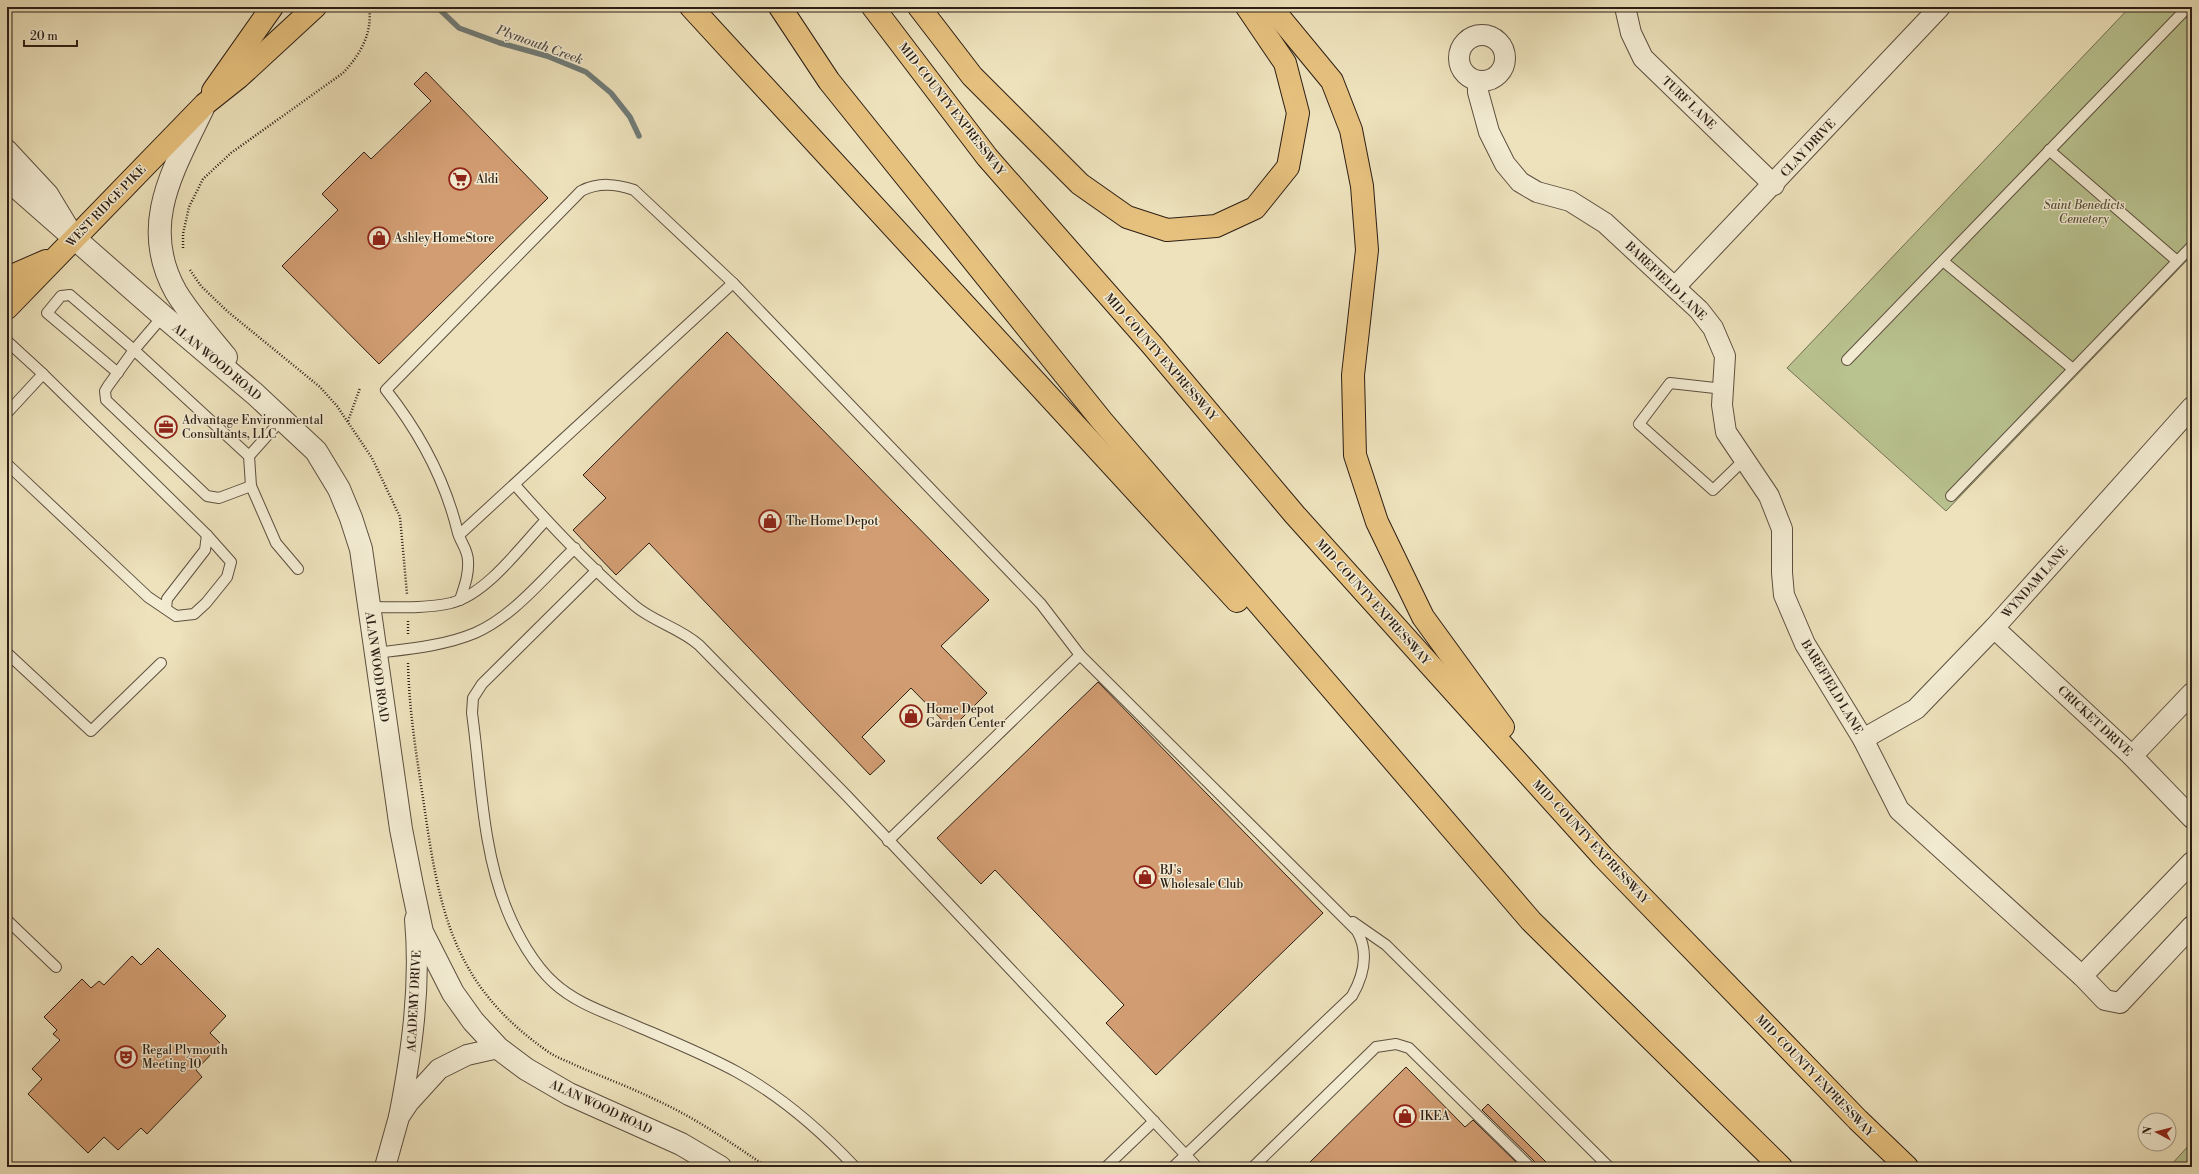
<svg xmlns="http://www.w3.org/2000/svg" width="2199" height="1174" font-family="'Libre Bodoni',serif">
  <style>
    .green { fill: #b9c390; stroke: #737052 }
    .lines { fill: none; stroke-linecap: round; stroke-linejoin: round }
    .stream { stroke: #707c79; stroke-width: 5.5 }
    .building { fill: #d29d73; stroke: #2d1e15 }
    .service-casing { stroke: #5d4f3f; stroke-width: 12 }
    .minor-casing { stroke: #5d4f3f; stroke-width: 22 }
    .tertiary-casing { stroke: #5d4f3f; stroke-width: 24 }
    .primary-casing { stroke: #2d1e15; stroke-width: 24 }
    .motorway-casing { stroke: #2d1e15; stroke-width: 24 }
    .path { stroke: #2d1e15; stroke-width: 2.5; stroke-dasharray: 1 2; stroke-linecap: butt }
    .service { stroke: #f3ecd3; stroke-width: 10 }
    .minor { stroke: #f3ecd3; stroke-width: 20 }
    .tertiary { stroke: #f3ecd3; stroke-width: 22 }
    .primary { stroke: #e6c17e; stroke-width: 22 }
    .motorway { stroke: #e6c17e; stroke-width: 22 }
    .labels { text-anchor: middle; stroke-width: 3; stroke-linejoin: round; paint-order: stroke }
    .street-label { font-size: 12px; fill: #2d1e15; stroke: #f3ecd3 }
    .poi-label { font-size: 12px; fill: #2d1e15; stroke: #f3ecd3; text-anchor: start }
    .park-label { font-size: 12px; font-style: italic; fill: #57503a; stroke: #f3ecd3 }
    .water-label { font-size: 13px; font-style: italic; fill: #4f4d47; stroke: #f3ecd3 }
  </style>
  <rect width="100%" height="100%" fill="#ede2bc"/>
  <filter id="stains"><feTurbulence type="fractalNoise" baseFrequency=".005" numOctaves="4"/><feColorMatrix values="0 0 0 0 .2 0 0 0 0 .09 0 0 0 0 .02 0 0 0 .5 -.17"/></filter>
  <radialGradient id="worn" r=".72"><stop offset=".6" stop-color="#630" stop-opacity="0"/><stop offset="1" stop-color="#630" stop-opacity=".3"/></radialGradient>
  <g class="green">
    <path d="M2130,7H2192V255L1946,511L1787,368Z"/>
    <path d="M2192,1142V1167H2169Z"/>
  </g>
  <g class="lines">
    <path class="stream" d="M437,7L459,28L500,43L547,56L586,72L611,93L630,117L639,136"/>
  </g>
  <g class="building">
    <path d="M426,72L548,198L379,364L282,266L338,210L322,194L364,152L371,159L431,101L414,84Z"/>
    <path d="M727,332L989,600L941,646L987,693L951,729L911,688L862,737L885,761L870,775L649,543L616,575L573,530L606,498L583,475Z"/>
    <path d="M1098,682L1323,913L1156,1075L1106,1023L1124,1005L995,870L981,884L937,838Z"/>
    <path d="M158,948L226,1016L210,1033L221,1044L196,1070L202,1077L147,1134L141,1128L118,1150L104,1137L88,1153L28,1094L42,1079L32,1069L60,1040L53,1034L57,1030L44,1017L82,979L91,988L99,981L104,985L132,956L141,965Z"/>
    <path d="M1406,1067L1465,1127L1473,1120L1521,1167H1305Z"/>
    <path d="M1488,1104L1551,1167H1536L1535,1162L1482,1110Z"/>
  </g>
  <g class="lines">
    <g class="service-casing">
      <g id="service">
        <path d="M2049,150L2177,261"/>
        <path d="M1943,261L2073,369"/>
        <path d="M163,316L134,350L108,386L105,391L106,400L207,496L219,498L251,486"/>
        <path d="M7,341L43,374L7,413"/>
        <path d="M1847,360L2188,7"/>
        <path d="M118,373L47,313L61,296L70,295L134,350L249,456L282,419"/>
        <path d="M43,374L207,535"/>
        <path d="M1724,389L1670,383L1639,424L1713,490L1745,459"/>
        <path d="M249,456L251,486L276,543L298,569"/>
        <path d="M7,464L148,597L176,616L194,614L206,603L227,577L231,562L207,535L205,550L167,599L166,609"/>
        <path d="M515,485C552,527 592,569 635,606C654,622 680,628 699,645L847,796L1197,1167"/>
        <path d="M1951,496L2192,246"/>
        <path d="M459,535L733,283"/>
        <path d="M597,570L482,684L473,698L472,713C481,778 482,849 507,910C517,935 534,965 554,983C577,1004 607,1013 634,1025C669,1040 704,1054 737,1072C781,1096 821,1131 855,1167"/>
        <path d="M460,600C464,587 469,575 468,561C468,550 461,543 458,533C445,479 420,433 386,390L581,191C599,182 616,184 634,190L733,283L1041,604L1080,655"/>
        <path d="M369,607C396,607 424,609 451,603C487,594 521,546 546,520"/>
        <path d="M7,653L91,731L161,663"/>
        <path d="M376,653C408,649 444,646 475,633C514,616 544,577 575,548"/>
        <path d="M888,841L1080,655L1357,931C1369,952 1364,975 1352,996L1173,1167"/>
        <path d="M7,920L56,967"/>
        <path d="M1353,922L1386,945L1609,1167"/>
        <path d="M1106,1167L1154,1121"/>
        <path d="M1253,1167L1376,1047L1396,1044L1409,1048L1530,1167"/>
      </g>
    </g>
    <g class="minor-casing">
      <g id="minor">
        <path d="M1625,7L1631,33L1643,58L1774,185"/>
        <circle cx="1482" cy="58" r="23"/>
        <path d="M1478,81V92L1489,132L1505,164L1520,182L1537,192L1570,201L1605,223L1699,310L1713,328L1725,356L1722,405L1726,432L1769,496L1782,529V573L1784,595L1805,644L1863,739L1899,810L2082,976L2105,1000L2120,1003L2192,926"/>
        <path d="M7,150L48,194L71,232"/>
        <path d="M1675,287L1940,7"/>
        <path d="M1994,628L2132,756L2192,818"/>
        <path d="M1863,739L1916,709L1994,628L2192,407"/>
        <path d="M2132,756L2192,693"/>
        <path d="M2082,976L2192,862"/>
        <path d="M399,1117C412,1051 421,986 415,919"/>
        <path d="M385,1167L399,1117L409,1102L439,1069L467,1055L498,1048"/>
      </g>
    </g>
    <g class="tertiary-casing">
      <g id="tertiary">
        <path d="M203,108C174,169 138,225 176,292C190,315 209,336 226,357"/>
        <path d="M7,179L163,316L255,394L316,451L339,489L351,518L361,549L401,829L412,885L422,932L453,993L473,1021L498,1048L526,1069L569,1094L681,1144L720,1167"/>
      </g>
    </g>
    <g class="primary-casing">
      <g id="primary">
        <path d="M213,91L272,7"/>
        <path d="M7,278L46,261"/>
        <path d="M7,308L205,104L239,77L315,7"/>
      </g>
    </g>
    <g class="motorway-casing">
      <g id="motorway">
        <path d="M691,7L1237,601"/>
        <path d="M780,7L829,81L1102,421L1531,921L1781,1167"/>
        <path d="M873,7L987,157L1152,345L1295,515L1603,857L1858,1120L1907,1167"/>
        <path d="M919,7L972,76L1080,184L1127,217L1167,230L1216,226L1255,208L1288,167L1298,113L1285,63L1247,7"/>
        <path d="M1271,7L1332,81L1351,130L1362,186L1367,250L1353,375L1355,455L1377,522L1423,617L1503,727"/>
      </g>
    </g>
    <g class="path">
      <path d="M183,248V234L189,207L203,179L231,153L343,73C360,55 373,33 369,7"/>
      <path d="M190,270L201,286L227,311L320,387L337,406L372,458L400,517L407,594"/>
      <path d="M348,421L360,388"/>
      <path d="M408,621V636"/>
      <path d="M408,663C409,709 416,753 423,798C439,909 451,985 550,1053C558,1058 567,1061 575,1065C602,1077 630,1087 656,1100C696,1118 731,1143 767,1167"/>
    </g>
    <use href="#service" class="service"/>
    <use href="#minor" class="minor"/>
    <use href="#tertiary" class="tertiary"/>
    <use href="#primary" class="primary"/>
    <use href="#motorway" class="motorway"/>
  </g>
  <defs>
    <g id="supermarket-ring" transform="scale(1.15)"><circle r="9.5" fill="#f3ecd3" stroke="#8f2418" stroke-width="1.5"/><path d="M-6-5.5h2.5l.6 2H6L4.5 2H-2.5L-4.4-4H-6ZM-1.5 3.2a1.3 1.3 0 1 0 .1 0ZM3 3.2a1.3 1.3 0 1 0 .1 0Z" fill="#8f2418"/></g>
    <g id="shop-ring" transform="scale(1.15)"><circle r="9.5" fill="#f3ecd3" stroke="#8f2418" stroke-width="1.5"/><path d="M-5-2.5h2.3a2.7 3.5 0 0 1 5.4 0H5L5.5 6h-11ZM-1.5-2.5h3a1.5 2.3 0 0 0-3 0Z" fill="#8f2418"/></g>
    <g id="office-ring" transform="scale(1.15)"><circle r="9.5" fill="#f3ecd3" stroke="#8f2418" stroke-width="1.5"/><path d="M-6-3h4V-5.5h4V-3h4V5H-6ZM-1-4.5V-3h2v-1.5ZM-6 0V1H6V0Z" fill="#8f2418"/></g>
    <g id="theatre-ring" transform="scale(1.15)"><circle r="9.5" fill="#f3ecd3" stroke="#8f2418" stroke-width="1.5"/><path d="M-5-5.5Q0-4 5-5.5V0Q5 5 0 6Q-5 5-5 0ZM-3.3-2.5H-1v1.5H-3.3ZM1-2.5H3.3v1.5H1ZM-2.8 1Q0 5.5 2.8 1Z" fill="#8f2418"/></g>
  </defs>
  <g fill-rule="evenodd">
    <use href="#supermarket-ring" x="460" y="179"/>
    <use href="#shop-ring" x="379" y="238"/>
    <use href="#office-ring" x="166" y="427"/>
    <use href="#shop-ring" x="770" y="521"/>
    <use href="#shop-ring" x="911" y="716"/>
    <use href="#shop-ring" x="1145" y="877"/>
    <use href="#theatre-ring" x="126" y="1057"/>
    <use href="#shop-ring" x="1405" y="1116"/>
  </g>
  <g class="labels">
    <g class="street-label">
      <text transform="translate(1689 103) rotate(44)" y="4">TURF LANE</text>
      <text transform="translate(952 109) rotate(52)" y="4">MID-COUNTY EXPRESSWAY</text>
      <text transform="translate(1808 148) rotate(-47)" y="4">CLAY DRIVE</text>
      <text transform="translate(106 206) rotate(-46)" y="4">WEST RIDGE PIKE</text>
      <text transform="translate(1666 281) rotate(44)" y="4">BAREFIELD LANE</text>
      <text transform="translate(1161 357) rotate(49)" y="4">MID-COUNTY EXPRESSWAY</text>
      <text transform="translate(217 362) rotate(40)" y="4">ALAN WOOD ROAD</text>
      <text transform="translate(2035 582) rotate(-48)" y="4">WYNDAM LANE</text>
      <text transform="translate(1373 602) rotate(48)" y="4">MID-COUNTY EXPRESSWAY</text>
      <text transform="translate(377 667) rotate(82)" y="4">ALAN WOOD ROAD</text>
      <text transform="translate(1832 687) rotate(59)" y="4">BAREFIELD LANE</text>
      <text transform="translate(2095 721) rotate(43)" y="4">CRICKET DRIVE</text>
      <text transform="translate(1591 842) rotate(47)" y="4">MID-COUNTY EXPRESSWAY</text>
      <text transform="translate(414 1001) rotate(-87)" y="4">ACADEMY DRIVE</text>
      <text transform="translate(1815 1076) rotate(46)" y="4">MID-COUNTY EXPRESSWAY</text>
      <text transform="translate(601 1107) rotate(25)" y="4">ALAN WOOD ROAD</text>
    </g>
    <g class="poi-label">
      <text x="476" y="183">Aldi</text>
      <text x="394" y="242">Ashley HomeStore</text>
      <text x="182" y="424">Advantage Environmental<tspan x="182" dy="14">Consultants, LLC</tspan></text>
      <text x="786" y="525">The Home Depot</text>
      <text x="926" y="713">Home Depot<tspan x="926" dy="14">Garden Center</tspan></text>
      <text x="1160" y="874">BJ's<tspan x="1160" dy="14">Wholesale Club</tspan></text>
      <text x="142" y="1054">Regal Plymouth<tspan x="142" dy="14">Meeting 10</tspan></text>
      <text x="1420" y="1120">IKEA</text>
    </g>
    <g class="park-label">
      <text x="2084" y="209">Saint Benedicts<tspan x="2084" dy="14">Cemetery</tspan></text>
    </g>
    <g class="water-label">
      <text transform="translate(540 44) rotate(20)" y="5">Plymouth Creek</text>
    </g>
  </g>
  <rect width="2199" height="1174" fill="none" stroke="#ede2bc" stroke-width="24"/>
  <rect x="8" y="8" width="2183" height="1158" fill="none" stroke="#2d1e15" stroke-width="2"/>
  <rect x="12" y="12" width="2175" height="1150" fill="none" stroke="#2d1e15"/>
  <g transform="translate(2157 1132) rotate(277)"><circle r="19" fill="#f3ecd3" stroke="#a49a87"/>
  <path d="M0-3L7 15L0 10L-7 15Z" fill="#8f2418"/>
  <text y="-6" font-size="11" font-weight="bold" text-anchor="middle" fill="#2d1e15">N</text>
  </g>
  <path d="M24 40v6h53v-6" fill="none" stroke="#2d1e15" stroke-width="2"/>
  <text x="30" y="40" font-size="12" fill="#2d1e15" stroke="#f3ecd3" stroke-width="3" paint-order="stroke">20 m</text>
  <rect width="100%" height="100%" filter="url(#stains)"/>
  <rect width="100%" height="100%" fill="url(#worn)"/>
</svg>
